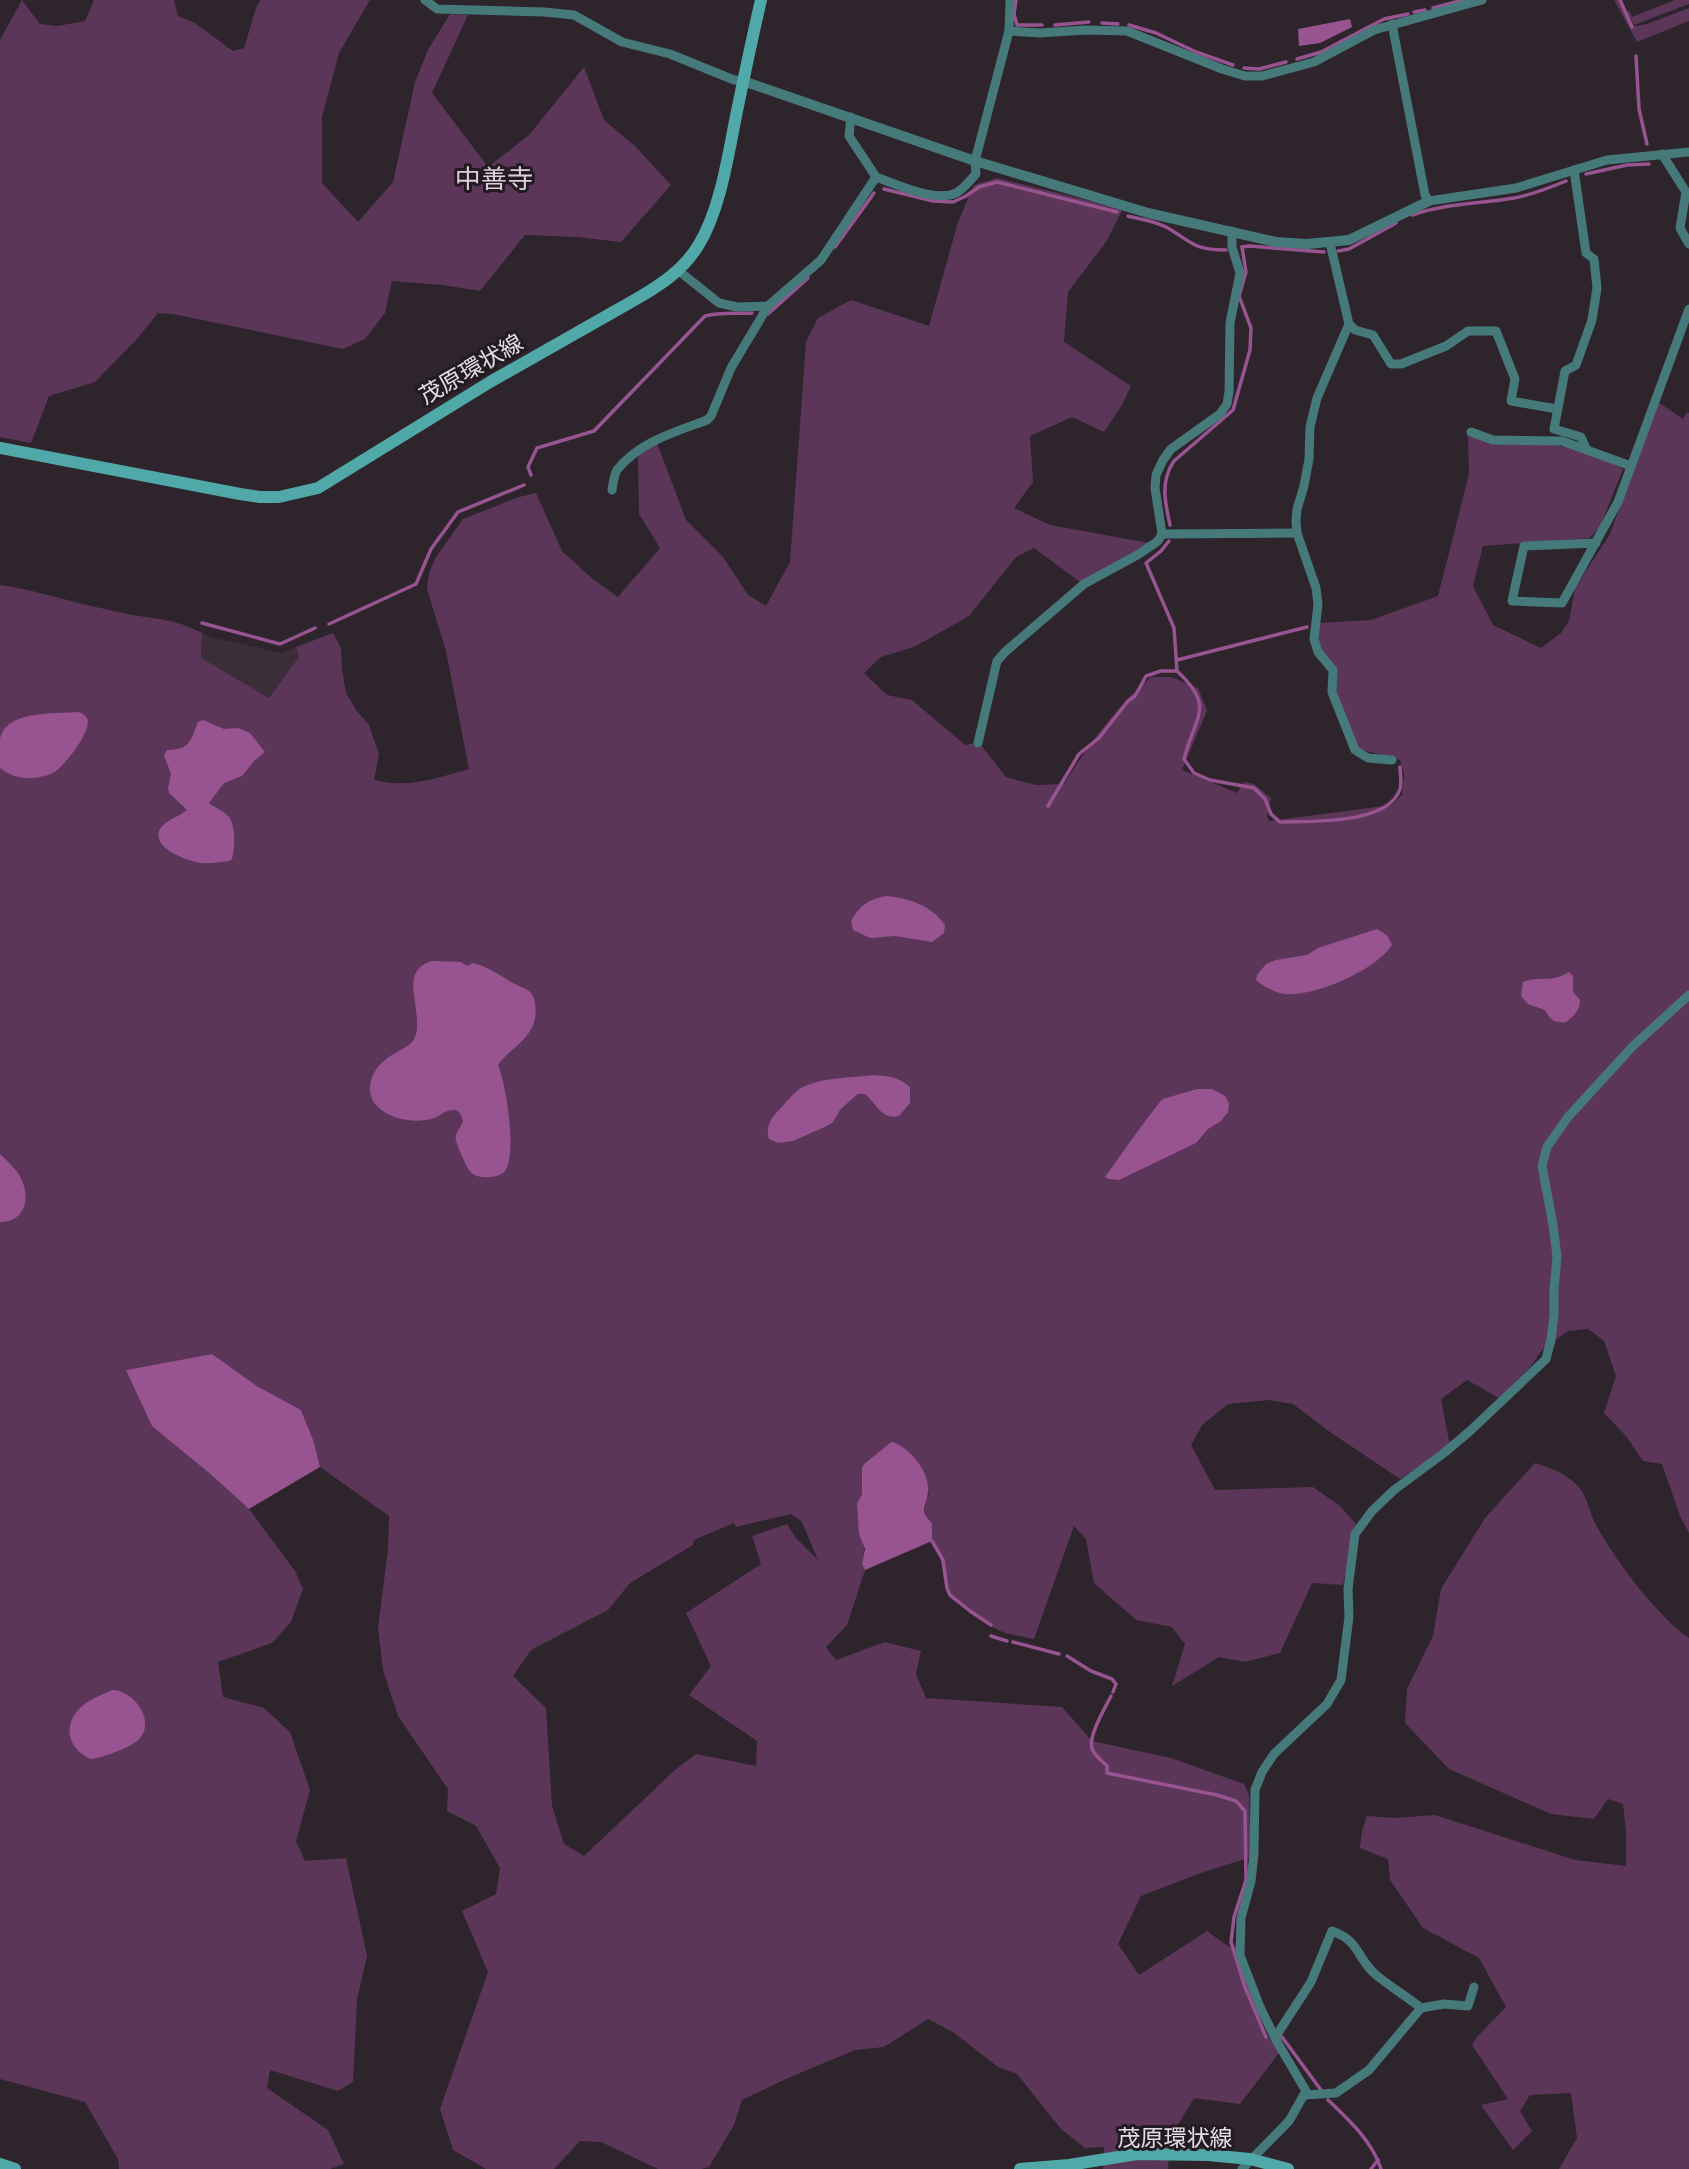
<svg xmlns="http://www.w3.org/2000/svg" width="1689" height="2169" font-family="Raleway,'Noto Sans JP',sans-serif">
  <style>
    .built { fill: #3b2e39 }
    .green { fill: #5c3658; fill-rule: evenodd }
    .water { fill: #985391 }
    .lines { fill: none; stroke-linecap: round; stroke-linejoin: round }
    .stream { stroke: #985391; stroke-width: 3.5 }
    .minor { stroke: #467979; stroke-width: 9 }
    .tertiary { stroke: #467979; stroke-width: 10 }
    .secondary { stroke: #51a8a8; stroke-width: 12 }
    .labels { text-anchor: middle; stroke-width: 6; stroke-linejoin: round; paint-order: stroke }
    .street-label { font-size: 23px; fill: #e4dde3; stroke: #231a22 }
    .quarter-label { font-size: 26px; fill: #dcd0da; stroke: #231a22 }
  </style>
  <rect width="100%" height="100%" fill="#2d242c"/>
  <path class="built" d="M202,633L211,637L282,653L296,647L299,657L270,699L201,658Z"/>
  <g class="green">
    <path d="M22,0L40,24L57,26L85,21L94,0H174L178,16L195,23L233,51L244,48L257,5L261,0H370L339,53L322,117V183L358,222L393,182L415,82L428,50L450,14L468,15L432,93L488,167L529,135L584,67L604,120L636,147L671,185L621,242L577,237L525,235L480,291L443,285L392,281L385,313L365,339L343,349L173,314L158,313L136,340L95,382L49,396L31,443L0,437V40Z"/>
    <path d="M1614,0H1618L1631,27L1647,24L1689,8V21L1637,42Z"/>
    <path d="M1675,0H1689V4L1634,25L1627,12L1629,11L1632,17Z"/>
    <path d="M997,178L1123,209L1106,242L1068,292L1064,342L1131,386L1122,405L1104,432L1072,417L1030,436L1033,482L1014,508L1050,525L1149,543L1080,582L1034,548L1016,557L969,616L914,647L881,657L864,673L887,695L912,700L965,745L975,743L981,745L1006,777L1036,785L1064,784C1088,745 1116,707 1151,677H1171L1198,688L1207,711L1182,770L1237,793L1244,782L1254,784L1271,798L1267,817L1270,821L1391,805L1402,795L1404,775L1400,760C1386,754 1371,753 1356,748L1336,693L1337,674L1318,648L1319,623L1371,620L1438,596L1469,474L1468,434L1568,447L1589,453L1623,469L1600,527L1589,538L1483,546L1473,586L1493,625L1541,648L1561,633L1569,621L1575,588L1610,534L1658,402L1683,419L1687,412L1689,413V1533L1680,1516L1662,1464L1643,1461L1626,1436L1604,1413L1616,1376L1604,1341L1588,1329L1568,1331L1542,1350L1531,1366L1499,1398L1467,1380L1441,1399L1450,1446L1400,1479L1330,1432L1293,1404L1269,1400L1228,1404L1202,1425L1191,1445L1215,1490L1313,1487L1340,1506L1356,1524L1343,1585L1312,1583L1280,1653L1245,1662L1219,1657L1172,1686L1185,1644L1172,1627L1136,1620L1094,1583L1086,1539L1074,1526L1034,1639L1005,1633L988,1625L949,1597L945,1587L940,1555L932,1541V1523C922,1514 924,1505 929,1493L893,1443H890L864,1464L862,1468L863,1543C866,1553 861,1561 865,1570L847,1625L826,1647L836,1660L885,1642L921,1651L916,1674L926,1698L1062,1707L1092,1741L1171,1758L1244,1784L1249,1795L1251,1857L1198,1874L1141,1896L1118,1944L1139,1975L1207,1931L1229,1947L1235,1946L1262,2027L1279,2053L1240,2104L1194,2098L1170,2138L1168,2169H1103L1104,2147L1085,2148L1061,2129L1017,2074L998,2067L953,2032L928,2019L884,2047L855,2050L788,2078L742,2100L734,2125L709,2167L701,2169H658L601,2142L580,2141L554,2169H486L453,2150L440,2109L488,1972L462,1911L496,1894L500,1868L476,1826L447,1811L448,1789L398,1716L383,1670L378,1628L388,1549L389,1516L320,1467L314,1442L301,1410L257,1386L212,1354L126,1370L208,1472L249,1509L295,1571L303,1589L291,1622L272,1643L218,1662L223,1697L264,1708L290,1732L310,1790L296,1841L305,1861L346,1858L367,1956L357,1999L353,2082L338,2091L270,2070L267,2088L328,2130L344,2164L330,2169H119L118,2159L85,2102L0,2079V585C31,589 60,599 91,606C107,609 123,614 139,616C166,620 176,620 202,633L201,658L269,698L299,657L296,647L333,633L341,648L342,669L346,693L356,710L369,725L379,754L374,780C409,789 436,778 469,769L446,651L427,589L429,573L436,557L463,519L519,497L536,493L562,551L594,580L618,597L660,548L639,514L638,455L657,443L686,520L723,557L748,595L766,606L790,562L806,342L818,318L851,300L929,326L958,222L974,185ZM791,1514L802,1522L818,1560L795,1537L787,1524L752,1536L761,1564L686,1613L711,1666L689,1695L757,1741L756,1766L696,1754L676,1769L584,1856L564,1844L552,1806L546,1708L513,1676L531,1650L608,1610L630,1583L693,1545L694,1540L734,1523L736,1527Z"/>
    <path d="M1535,1463C1552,1468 1570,1475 1581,1490C1588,1500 1590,1514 1596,1525C1615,1560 1657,1616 1689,1638V2169H1559L1577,2138L1571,2093L1530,2095L1520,2111L1532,2131L1513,2150L1481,2105L1508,2099L1472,2045L1476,2038L1506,2007L1479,1958L1423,1928L1390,1880L1388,1859L1360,1848L1362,1831L1367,1816L1394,1818L1435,1815L1575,1860L1626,1866V1832L1623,1804L1608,1799L1594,1819L1551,1814L1449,1769L1405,1723L1407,1689L1433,1636L1441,1589L1485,1518Z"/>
  </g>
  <g class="water">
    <path d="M1350,19L1352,27L1320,43L1299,46L1298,29Z"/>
    <path d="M78,712C82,713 84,714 87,718C93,730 64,767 53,773C35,781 15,780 0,768C0,759 0,749 0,740C4,710 55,714 78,712Z"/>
    <path d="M203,720L224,729L238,728L250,733L265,752L254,761L242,776L224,783L209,803C215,808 224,811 229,817C236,827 235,848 232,859L229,861C220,862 209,864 201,863C188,861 150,848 160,829C165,820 179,817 187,810L169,793L168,788L171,774L164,755L167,750C190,750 191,740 198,722Z"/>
    <path d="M887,896C910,899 931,905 945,925L944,933L932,942L895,936L870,938L853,930L851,921C860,905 869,899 887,896Z"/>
    <path d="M1377,929C1385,933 1389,936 1392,945C1376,970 1315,997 1285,994C1274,992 1264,987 1256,980L1257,975L1266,964L1276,960L1307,955L1318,948Z"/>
    <path d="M432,961L461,962L467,966L472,963C489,967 496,973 511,982C516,985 526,988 530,992C538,1001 537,1020 531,1029C523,1044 507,1052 498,1065C506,1083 518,1158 504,1172C497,1178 481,1179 473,1174C468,1172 457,1146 456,1140C454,1133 461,1128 463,1121C461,1115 460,1110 454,1110C447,1109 440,1116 434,1118C417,1124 391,1120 378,1107C363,1093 371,1071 385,1060C393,1053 405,1049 412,1042C419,1034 417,1020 416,1010C414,990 406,969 432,961Z"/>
    <path d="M1569,972L1573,976V992L1580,1000C1580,1010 1574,1016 1566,1022C1553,1023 1551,1020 1545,1010L1528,1004L1521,996L1523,982C1541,975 1550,984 1569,972Z"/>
    <path d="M874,1075C888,1076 899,1077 910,1087V1103L899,1116C881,1120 877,1104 865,1094H858L853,1098L840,1110L833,1122L827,1126L793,1141L778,1143L769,1139C765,1127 771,1118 779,1110C786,1102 794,1092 803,1087C824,1077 851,1078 874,1075Z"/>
    <path d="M1197,1089H1212L1225,1096L1229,1103L1228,1112L1221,1121L1208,1129L1196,1143L1146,1167L1119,1180L1109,1179L1105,1177C1123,1152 1140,1127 1159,1103L1163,1099Z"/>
    <path d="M0,1154C8,1162 18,1170 22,1181C31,1200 23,1223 0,1222Z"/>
    <path d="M212,1354L257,1386L301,1410L314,1442L320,1467L249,1509L208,1472L152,1426L126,1370Z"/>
    <path d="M893,1442C911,1449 930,1472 928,1492C927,1506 918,1510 932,1523V1541L865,1570L862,1564L865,1549L859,1534L857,1504L862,1494V1468L864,1464L890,1443Z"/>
    <path d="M112,1690C132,1690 155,1718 141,1737C135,1746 103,1758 91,1759C70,1750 62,1729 78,1710C87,1700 100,1696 112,1690Z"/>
  </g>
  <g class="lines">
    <g class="stream">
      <path d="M1016,0L1014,14L1017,25H1042"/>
      <path d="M1620,0L1632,27"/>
      <path d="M1433,8L1463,0"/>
      <path d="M1414,12L1425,10"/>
      <path d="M1102,23L1118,24"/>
      <path d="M1055,25L1089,22"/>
      <path d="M1129,25L1156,33L1196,52L1233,65"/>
      <path d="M1636,56L1639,109L1647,144"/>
      <path d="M1297,59L1321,52L1384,19L1408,14"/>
      <path d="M1244,68L1259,69L1286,62"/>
      <path d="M1586,174L1627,165L1649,164"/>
      <path d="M884,189L933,201L953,202L966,196L979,187L997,182L1117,212"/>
      <path d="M1412,215C1446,203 1479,204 1514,198C1532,195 1549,188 1566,181"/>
      <path d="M1128,216C1140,219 1155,221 1166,227C1192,242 1193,250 1226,250"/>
      <path d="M835,247L874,193"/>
      <path d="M1242,247L1249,246L1324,252"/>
      <path d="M1338,251L1349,249L1396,223"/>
      <path d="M768,314L808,278"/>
      <path d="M531,475L528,467L537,448L594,431L705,316C720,312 736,314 752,313"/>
      <path d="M1170,525C1165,503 1160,481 1174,461L1233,410L1250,350L1251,328L1239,296L1246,272L1242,247"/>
      <path d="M1169,541L1161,551L1146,563L1174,628L1177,671"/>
      <path d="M202,623L280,644L315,628"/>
      <path d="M329,624L416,584L431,549L458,512L524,485"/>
      <path d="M1177,660L1307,627"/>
      <path d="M1048,806L1079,754L1099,738L1128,701L1135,696L1146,676L1161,671H1177C1216,707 1195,715 1184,759L1194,773L1210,780L1254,788L1265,799L1271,814L1280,822C1311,821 1388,825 1400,789C1402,782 1400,773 1400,767"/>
      <path d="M932,1541L943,1560L947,1588L950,1595L970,1611L991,1625"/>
      <path d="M991,1636L1007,1641"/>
      <path d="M1013,1642L1059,1654"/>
      <path d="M1067,1656L1091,1671L1112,1679L1116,1684L1113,1692"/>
      <path d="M1111,1696C1105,1708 1088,1736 1092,1749C1095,1756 1102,1761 1107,1766V1773L1217,1795L1236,1801L1245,1811L1246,1880L1234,1917L1231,1942L1245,1987L1266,2037"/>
      <path d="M1282,2037L1321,2090"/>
      <path d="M1328,2100C1349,2120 1372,2141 1381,2169"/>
      <path d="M1371,2169L1378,2160"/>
    </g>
    <g class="minor">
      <path d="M425,0L437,9L544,12L574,15L622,42L670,54L734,80L743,81"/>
      <path d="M1392,24L1425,195L1429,201L1516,188L1607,160L1689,152"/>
      <path d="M1009,31L1040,33L1085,30L1127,31L1222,69L1245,76H1262L1314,62L1374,30L1482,0"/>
      <path d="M1662,154L1686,192L1680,228L1689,244"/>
      <path d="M1574,170L1586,253L1594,259L1597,288L1592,320L1576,365L1565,371L1554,429L1581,437L1586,448"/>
      <path d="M876,177C896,184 935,203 956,193C964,189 970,180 976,174L975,161L1009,31L1010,0"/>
      <path d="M1330,243L1349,324L1355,330L1373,335L1391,364H1401L1446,346L1468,331H1496L1515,379L1511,401L1557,409"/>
      <path d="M679,271L719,303L737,307L768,306L821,260L876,177L849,136L851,117"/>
      <path d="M1349,324L1317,398L1310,427L1309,459L1304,486L1297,509L1296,521L1297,533L1316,588L1318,604L1314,639L1318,652L1333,670L1332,692L1355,750L1368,758L1392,760"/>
      <path d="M1471,432L1493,440L1562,441L1631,466"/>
      <path d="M612,490C613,484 614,475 617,470C639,442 675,432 707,420L711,416L731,368L768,306"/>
      <path d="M1162,534L1297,533"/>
      <path d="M1596,543L1524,546L1512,601L1562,603L1618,502L1689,309"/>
      <path d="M978,743L997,661L1005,652L1084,584L1139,554L1158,541L1162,534L1155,488L1156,475L1163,460L1171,449L1220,414L1227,404L1229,392L1230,323L1240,273L1232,247V231"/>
      <path d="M1276,2040L1278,2033L1311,1982L1332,1931C1360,1941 1356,1957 1375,1974C1389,1986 1406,1996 1421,2008L1444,2004L1468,2006L1474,1987"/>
      <path d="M1304,2095L1336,2093L1369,2070L1421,2008"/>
      <path d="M1242,2169L1289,2121L1306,2091L1276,2040L1260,2007L1240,1955L1241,1918L1251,1881L1254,1854L1255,1790L1262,1772L1274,1754L1327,1704L1341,1680L1349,1617L1348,1589L1355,1534L1372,1511L1394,1490L1444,1453L1470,1431L1546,1359L1551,1340L1554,1315V1290L1557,1256L1553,1225L1542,1166L1547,1147L1568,1117L1633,1046L1689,995"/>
    </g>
    <path class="tertiary" d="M743,81L975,161L1082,193L1148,213L1276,242L1307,244L1349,240L1429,201"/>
    <g class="secondary">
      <path d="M0,448L240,494L260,497H279L318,488L490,382L638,298C662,284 683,270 698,246C720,211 728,156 736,116C744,77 752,39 761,0"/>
      <path d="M0,2164L15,2169"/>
      <path d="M1020,2169L1069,2165L1137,2154L1208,2155L1250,2159L1288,2169"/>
    </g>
  </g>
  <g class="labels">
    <g class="street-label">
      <text transform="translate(471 369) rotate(-30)" y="8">茂原環状線</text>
      <text x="1175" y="2146">茂原環状線</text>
    </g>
    <g class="quarter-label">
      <text x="494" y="188">中善寺</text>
    </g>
  </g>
</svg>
